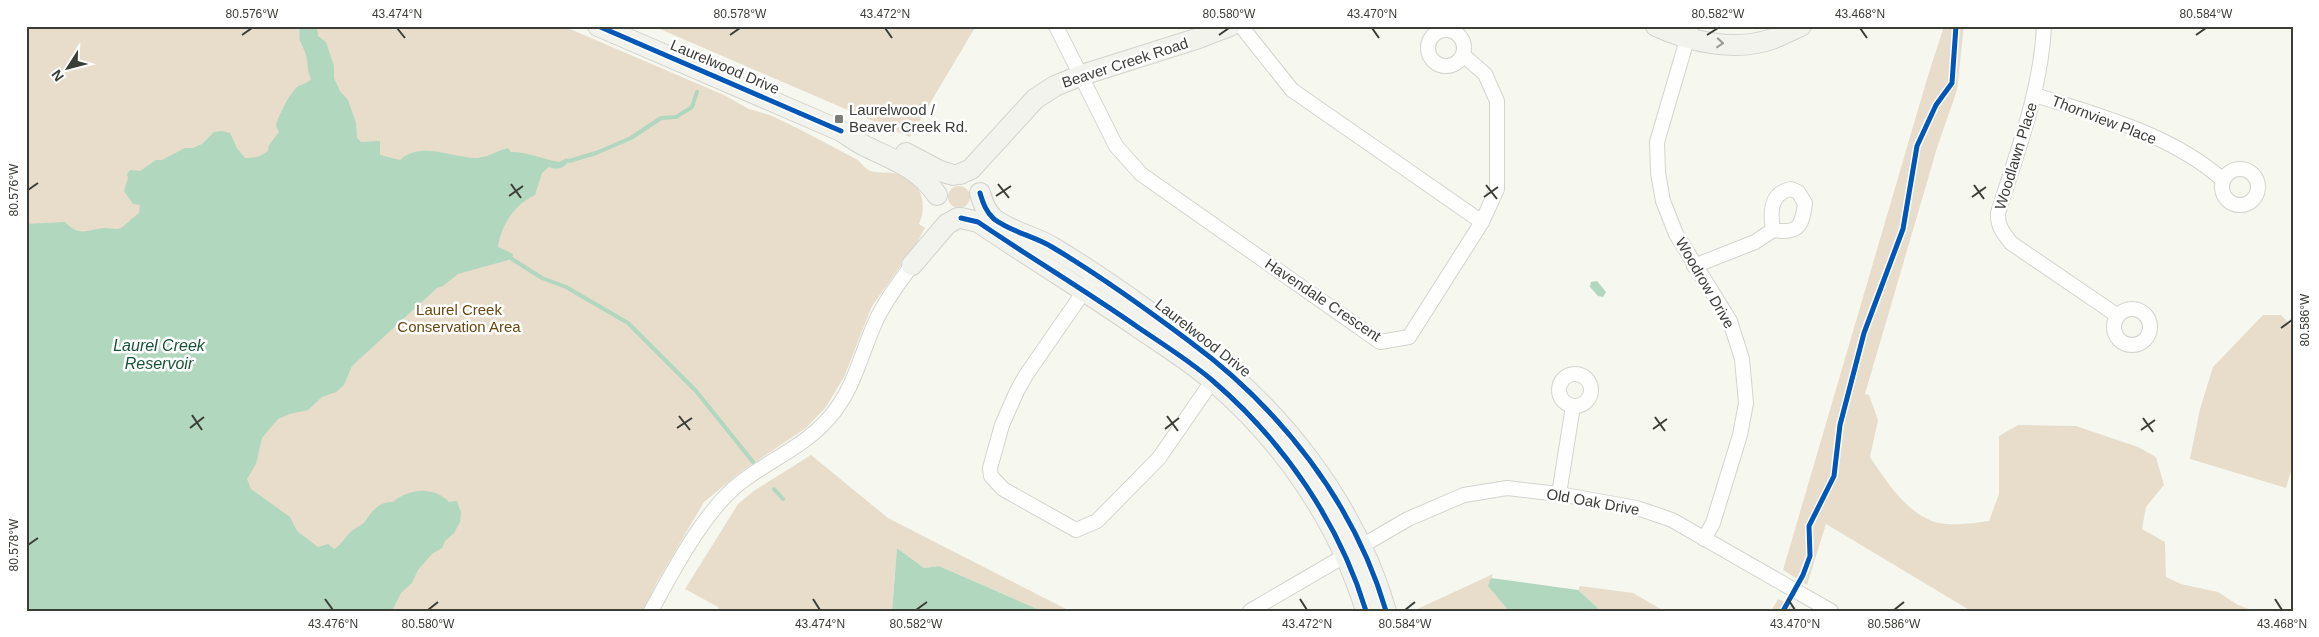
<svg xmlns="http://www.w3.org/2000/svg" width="2319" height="637" font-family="Helvetica,sans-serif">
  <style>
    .green { fill: #e7ddca }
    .water { fill: #b1d7bf }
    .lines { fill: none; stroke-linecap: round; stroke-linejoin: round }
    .stream { stroke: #b1d7bf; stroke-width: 4 }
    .street-casing { stroke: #d3d4ce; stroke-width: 16 }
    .secondary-casing { stroke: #d3d4ce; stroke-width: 22 }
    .street { stroke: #fefefd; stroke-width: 14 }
    .secondary { stroke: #f3f3ee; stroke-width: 20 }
    .cycleway-casing { stroke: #fff; stroke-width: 8 }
    .cycleway { stroke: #0057b8; stroke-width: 5 }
    .oneway { stroke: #979892 }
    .ticks { fill: none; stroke: #3b3d37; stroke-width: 2 }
    .poi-dot { fill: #7c7e78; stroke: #fff; stroke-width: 2 }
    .labels { text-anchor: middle; stroke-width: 5; stroke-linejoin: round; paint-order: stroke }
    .street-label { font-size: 15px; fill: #3b3d37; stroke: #fff }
    .poi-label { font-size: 15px; fill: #3b3d37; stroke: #fff; text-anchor: start }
    .park-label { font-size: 15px; fill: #684910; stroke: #fff }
    .water-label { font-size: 16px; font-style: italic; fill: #165537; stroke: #fff }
    .neatline { fill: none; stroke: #3b3d37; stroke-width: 2 }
    .ticks-label { font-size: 12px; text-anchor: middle; fill: #3b3d37 }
  </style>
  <rect width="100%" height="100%" fill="#f6f8f0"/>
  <g class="green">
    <path d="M26,26H563L724,95L749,109L770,115L799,129L858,160C861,163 866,169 870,171C876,173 886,172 893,173C919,178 929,201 919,224L925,228L915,246L872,306L844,377L826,407L806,428L742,471L704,502L657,582L643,611H26Z"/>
    <path d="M653,26H976L910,137Z"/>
    <path d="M1944,26H1964L1957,90L1937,148L1865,394L1869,395L1878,420L1870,457C1886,481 1908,516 1939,523C1954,526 1974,523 1989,521L1999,494V436L2018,425L2076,426L2138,447L2156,457L2164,485L2146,507L2142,529L2165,542L2166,577L2181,584L2218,592L2238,605L2254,611H1971L1826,524L1807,585L1783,570L1927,79Z"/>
    <circle cx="959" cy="197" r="11"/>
    <path d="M2263,315H2281L2293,327V464L2286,488L2190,459L2200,409L2213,367Z"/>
    <path d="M811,455L888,518L1070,611H1042L939,566L924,568L897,548L892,611H719L718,607L685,589L738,504L755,490Z"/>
    <path d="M1493,574L1489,586L1509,611H1413Z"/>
    <path d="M1580,586L1633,593L1664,611H1601L1578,590Z"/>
    <path d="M1778,599L1796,607L1794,611H1771Z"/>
  </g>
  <g class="water">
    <path d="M300,26H317L318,36L326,42L334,66V78L340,91L348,100L356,123L357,138L361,142L380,141V155L400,160C421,141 450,157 475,158C487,158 496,151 508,148L511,152C524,151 546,160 559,162L567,158L569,161C563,169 558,170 549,167L542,173L535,195C515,204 501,225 498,247L513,254L512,259L458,274L443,286L437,288L352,366L344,385L336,392L322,397L308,410L290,414L278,419L262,438L256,464L247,479L251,489L290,517L297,531L318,547L328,544L334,549C343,544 345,536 353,530C357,527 363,525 366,520C372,511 380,501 393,502C409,488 434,486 449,502L457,501L461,513L460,522L454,533L445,541L442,548L432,554L418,570L412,583L401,593L392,611H26V224L65,222C80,238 88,229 105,228C109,228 117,230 121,228C123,227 136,215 139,213L140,205L133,204L124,191L128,178L127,174L130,170L140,171L156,160H162L185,148H193L202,144L214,132L222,131L230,133L237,148L245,158C255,158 260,157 268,151L269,145L279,132L276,126C277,118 290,93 297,87C302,84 306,84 311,79C307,71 308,63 306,55C301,39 298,45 300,26Z"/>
    <path d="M1597,281L1606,292L1603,297L1598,296L1590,287L1591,282Z"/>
    <path d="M897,548L924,568L939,566L1042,611H892Z"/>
    <path d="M1491,578L1578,590L1601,611H1509L1488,586Z"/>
  </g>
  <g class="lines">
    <g class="stream">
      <path d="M569,161L596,153L631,138L661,118L676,117L692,107L697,92"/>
      <path d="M512,259L542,278L566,287L628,323L696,391L753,462"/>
      <path d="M774,489L783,499"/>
    </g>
    <g class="street-casing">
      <g id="street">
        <path d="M1056,26L1116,146L1141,174L1380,342L1409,337L1482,222L1497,189V101L1485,74L1463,55"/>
        <path d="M1241,26L1292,90L1482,222"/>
        <path d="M1691,26L1657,142L1658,173L1663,201L1676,234L1730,321L1742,359L1746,403L1740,435L1713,523L1704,539"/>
        <path d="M2044,26C2041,91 2017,152 1998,213C1997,226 2004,234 2011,243L2118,316"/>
        <circle cx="1446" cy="48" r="18"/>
        <path d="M2035,95C2100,116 2171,134 2223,180"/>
        <circle cx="2240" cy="187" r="18"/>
        <path d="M1791,189L1798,192L1805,203C1802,227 1798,234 1773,230C1770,212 1770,193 1791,189Z"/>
        <path d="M1694,266L1755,242L1773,230"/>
        <path d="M1089,284L1026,375L1017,391L1002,425L990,468L991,476L1003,489L1076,530L1097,521L1159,458L1217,374"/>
        <circle cx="2132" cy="327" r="18"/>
        <circle cx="1575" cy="390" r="16"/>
        <path d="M1559,494L1573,406"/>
        <path d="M651,611C673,571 704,511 740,483C769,460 804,447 829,418C854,390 860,356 875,323C884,302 899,283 912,265"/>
        <path d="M1250,611L1408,519L1464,495L1507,488L1559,494L1637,508L1672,520L1831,611"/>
      </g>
    </g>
    <g class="secondary-casing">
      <g id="secondary">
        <path d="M598,26L841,131C849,136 858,143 867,147C894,160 920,169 937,195"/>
        <path d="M1656,26C1690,42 1736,52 1772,39C1782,35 1791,30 1801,26"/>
        <path d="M906,153L940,171L953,175"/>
        <path d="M960,174L971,169L1035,99L1055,86L1082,75L1196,39L1230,26"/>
        <path d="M980,193C983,203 986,212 994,219C1011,232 1034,236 1052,247C1099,275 1145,308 1189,341C1280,408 1354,502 1386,611"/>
        <path d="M961,218L978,222C1031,258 1086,291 1139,328C1164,345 1190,361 1213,381C1283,441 1339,522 1366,611"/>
        <path d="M912,265L947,224L958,218"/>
      </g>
    </g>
    <use href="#street" class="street"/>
    <use href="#secondary" class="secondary"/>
    <g class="cycleway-casing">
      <g id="cycleway">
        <path d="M598,26L841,131"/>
        <path d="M980,193C983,203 986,212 994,219C1011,232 1034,236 1052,247C1099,275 1145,308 1189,341C1280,408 1354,502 1386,611"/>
        <path d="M961,218L978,222C1031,258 1086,291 1139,328C1164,345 1190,361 1213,381C1283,441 1339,522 1366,611"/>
        <path d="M1783,611L1803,575L1810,556L1809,526L1834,476L1840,425L1864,333L1903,229L1917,146L1936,105L1952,83L1956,26"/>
      </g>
    </g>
    <use href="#cycleway" class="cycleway"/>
  </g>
  <defs><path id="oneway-chevron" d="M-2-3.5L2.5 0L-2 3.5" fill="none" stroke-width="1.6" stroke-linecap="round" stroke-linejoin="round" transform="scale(1.25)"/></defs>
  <use class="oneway" href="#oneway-chevron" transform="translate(1720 43) rotate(5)"/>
  <path class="ticks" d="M397,28L405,38M885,28L892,38M1372,28L1379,38M1860,28L1867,38M242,35L252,28M730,35L740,28M1219,35L1229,28M1707,35L1718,28M2196,35L2206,28M511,184L521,198M998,184L1009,198M1486,185L1497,199M1974,185L1984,199M28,190L38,183M509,196L523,186M996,196L1011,186M1484,197L1498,187M1972,197L1986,187M2281,328L2292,320M192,415L202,430M679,416L690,430M1167,416L1178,431M1655,417L1665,431M2143,418L2153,432M190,428L204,417M677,428L692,418M1165,429L1179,418M1653,429L1667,419M2141,430L2155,420M28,545L38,538M325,599L333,610M813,599L820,610M1300,599L1307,610M1788,599L1795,610M2275,599L2282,610M428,610L438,602M916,610L927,602M1405,610L1415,602M1894,610L1904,602"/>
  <rect class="poi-dot" x="834" y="114" width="10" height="10" rx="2.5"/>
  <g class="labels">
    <g class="street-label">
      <text transform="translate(1125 63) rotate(-18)" y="5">Beaver Creek Road</text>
      <text transform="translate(725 67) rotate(23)" y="5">Laurelwood Drive</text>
      <text transform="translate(2104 120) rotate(21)" y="5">Thornview Place</text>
      <text transform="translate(2016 156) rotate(-73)" y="5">Woodlawn Place</text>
      <text transform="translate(1705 283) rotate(60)" y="5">Woodrow Drive</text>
      <text transform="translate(1323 300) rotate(34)" y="5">Havendale Crescent</text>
      <text transform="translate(1203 338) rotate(38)" y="5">Laurelwood Drive</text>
      <text transform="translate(1593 502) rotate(10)" y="5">Old Oak Drive</text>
    </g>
    <g class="poi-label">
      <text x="849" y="115">Laurelwood /<tspan x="849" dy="17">Beaver Creek Rd.</tspan></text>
    </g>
    <g class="park-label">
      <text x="459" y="315">Laurel Creek<tspan x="459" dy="17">Conservation Area</tspan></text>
    </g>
    <g class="water-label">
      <text x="159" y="351">Laurel Creek<tspan x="159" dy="18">Reservoir</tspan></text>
    </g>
  </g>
  <rect width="2319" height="637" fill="none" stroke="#ffffff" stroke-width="55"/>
  <g transform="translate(68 68) rotate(234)" stroke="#ffffff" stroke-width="4" paint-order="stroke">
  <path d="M0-4L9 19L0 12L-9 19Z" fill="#3b3d37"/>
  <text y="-8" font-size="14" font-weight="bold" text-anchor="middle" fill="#3b3d37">N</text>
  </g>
  <rect x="28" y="28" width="2264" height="582" class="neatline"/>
  <g class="ticks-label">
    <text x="252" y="18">80.576°W</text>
    <text x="397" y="18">43.474°N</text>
    <text x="740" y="18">80.578°W</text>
    <text x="885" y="18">43.472°N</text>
    <text x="1229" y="18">80.580°W</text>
    <text x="1372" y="18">43.470°N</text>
    <text x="1718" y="18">80.582°W</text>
    <text x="1860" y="18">43.468°N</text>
    <text x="2206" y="18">80.584°W</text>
    <text transform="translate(14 190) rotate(-90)" y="4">80.576°W</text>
    <text transform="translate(2305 320) rotate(-90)" y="4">80.586°W</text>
    <text transform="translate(14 545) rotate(-90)" y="4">80.578°W</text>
    <text x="333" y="628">43.476°N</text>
    <text x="428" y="628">80.580°W</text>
    <text x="820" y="628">43.474°N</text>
    <text x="916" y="628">80.582°W</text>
    <text x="1307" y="628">43.472°N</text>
    <text x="1405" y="628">80.584°W</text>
    <text x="1795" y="628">43.470°N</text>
    <text x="1894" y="628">80.586°W</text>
    <text x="2282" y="628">43.468°N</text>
  </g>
</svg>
